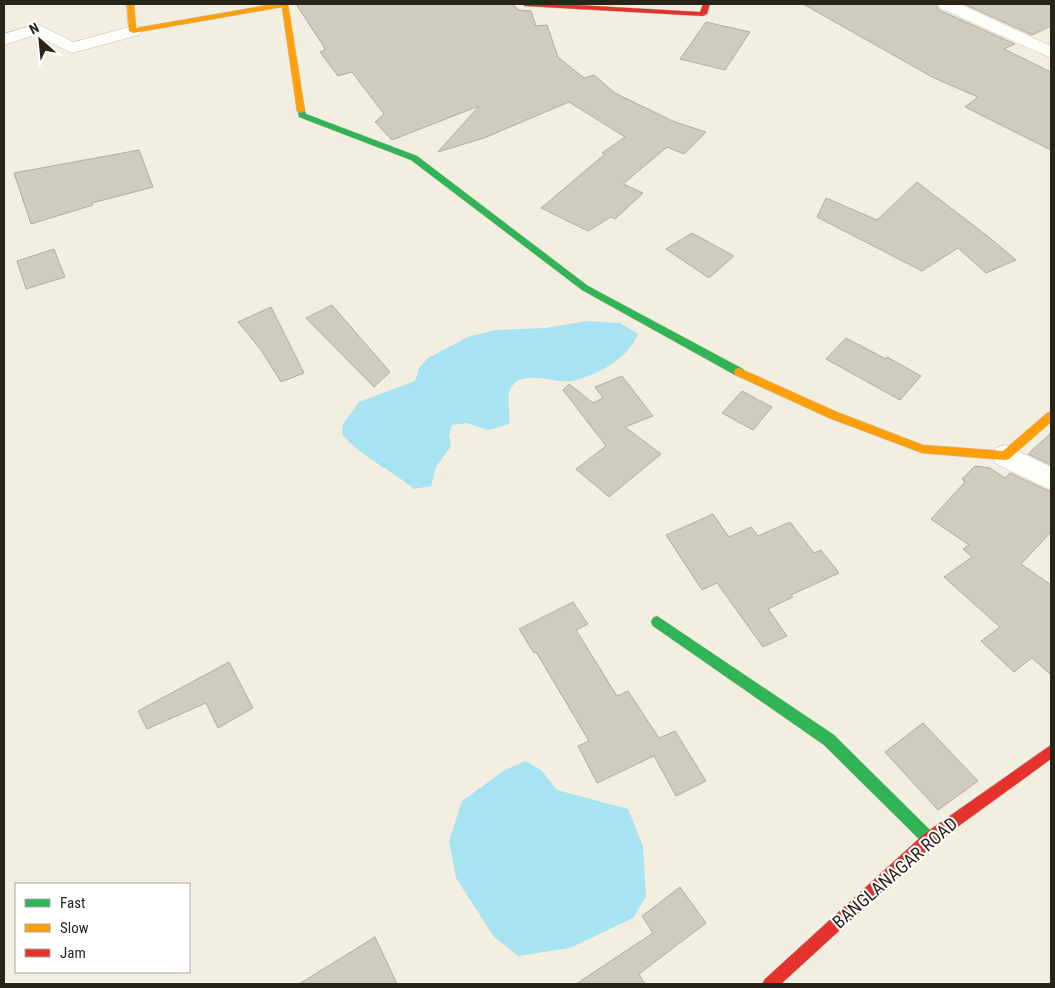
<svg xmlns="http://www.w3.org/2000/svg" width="1055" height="988" font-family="'Roboto Condensed',sans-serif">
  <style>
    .water { fill: #a7e3f0 }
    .building { fill: #cecbbf; stroke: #b0aea2 }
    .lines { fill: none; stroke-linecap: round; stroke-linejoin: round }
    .street-casing { stroke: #c1beb2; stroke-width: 1 }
    .fast-casing { stroke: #c1beb2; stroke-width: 1 }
    .slow-casing { stroke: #c1beb2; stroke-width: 1 }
    .jam-casing { stroke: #c1beb2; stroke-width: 1 }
    .street { fill: #fdfdfa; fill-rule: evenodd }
    .fast { fill: #30b455; fill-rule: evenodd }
    .slow { fill: #ff9f0a; fill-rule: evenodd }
    .jam { fill: #e5322d; fill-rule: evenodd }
    .labels { text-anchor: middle; stroke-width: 4; stroke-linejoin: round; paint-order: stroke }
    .near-street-label { font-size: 18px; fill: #27241a; stroke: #fff }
  </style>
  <rect width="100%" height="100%" fill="#f3efe0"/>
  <g class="water">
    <path d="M588,321L620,323L638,334C628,359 598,375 572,381C556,384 524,369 512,386C505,396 511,412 509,424L488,430L467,423L452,425L449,435L451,446L436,467L431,486L414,489C390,469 361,457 342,434L343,424L359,402L415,381L419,368L428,358L468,337L495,330L545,328Z"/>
    <path d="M525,761L541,770L557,790L628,809L643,846L646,897L633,918L570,948L518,956L494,937L456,878L449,841L462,801L505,770Z"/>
  </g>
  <g class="building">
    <path d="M296,4H512L519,10L531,11L536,26L547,25L558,57L584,78L594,75L615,93L675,122L706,132L684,154L667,147L623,184L643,193L615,219L611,217L588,231L541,208L605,154L602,153L625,137L569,102L484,138L438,152L479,106L392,140L375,122L384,114L352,72L338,76L320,52L325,50L324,47Z"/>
    <path d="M803,4H935L939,10L1015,44L1004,49L1051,72V150L965,107L978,97L934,78Z"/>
    <path d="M964,4H1051V26L1032,35Z"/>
    <path d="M706,22L750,32L725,70L680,59Z"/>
    <path d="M139,150L153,187L92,203L93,205L31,224L14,173Z"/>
    <path d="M917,182L990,238L1016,260L986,273L958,248L922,271L817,217L826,198L877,220Z"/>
    <path d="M692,233L734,256L709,278L666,249Z"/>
    <path d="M54,249L65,277L26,289L17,261Z"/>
    <path d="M332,305L390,372L374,387L306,318Z"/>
    <path d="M271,307L304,373L281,382L261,350L238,322Z"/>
    <path d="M846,338L886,359L887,357L921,376L900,400L826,359Z"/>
    <path d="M622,376L653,416L625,427L661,454L609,497L576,469L606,446L563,390L569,384L593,403L603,398L595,387Z"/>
    <path d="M742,391L772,407L753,430L722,413Z"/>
    <path d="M1051,433V465L1028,454Z"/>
    <path d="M975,466L990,468L1005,478L1010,473L1051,492V532L1021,564L1051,585V675L1032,658L1014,672L981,641L1000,627L944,577L972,557L963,549L969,545L931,519L965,482L962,479Z"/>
    <path d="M713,514L729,537L751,527L758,536L790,522L814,553L821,550L839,573L791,595L793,597L768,609L787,636L763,647L717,583L702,590L666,535Z"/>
    <path d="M573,602L588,624L576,630L617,696L628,691L659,738L675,731L706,781L676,796L654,756L597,783L578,746L589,741L536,652L534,653L519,629Z"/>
    <path d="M229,662L253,708L218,728L206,703L147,729L138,711Z"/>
    <path d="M923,723L978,781L938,810L885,752Z"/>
    <path d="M680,887L706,923L639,974L645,984H576L653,933L642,916Z"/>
    <path d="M375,937L397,984H299Z"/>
  </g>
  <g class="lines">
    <g class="street-casing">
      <g id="street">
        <path d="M937,4H960L1051,46V58L940,8Z"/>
        <path d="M37,24L74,42L133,26L139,27L142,31L139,35L72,53L35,35L4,45V34Z"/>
        <path d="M1005,445L1051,467V490L996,464L992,456L996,448Z"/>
      </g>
    </g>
    <g class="fast-casing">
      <g id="fast">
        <path d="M298,109H304L306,114L417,156L588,286L743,369L744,372L743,375H735L582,290L411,160L299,117Z"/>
        <path d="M657,616L834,735L934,834L936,839L934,844L929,846L924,844L824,745L653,626L651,622L653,618Z"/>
      </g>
    </g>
    <g class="slow-casing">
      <g id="slow">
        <path d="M127,4H134L136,28L274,4H288L305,111L301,113L297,111L282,7L133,33L129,31Z"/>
        <path d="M739,368L837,412L923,445L1003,451L1047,413L1051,412V422L1009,459L1005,460L922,453L829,418L735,375L734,372L735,369Z"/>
      </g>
    </g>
    <g class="jam-casing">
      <g id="jam">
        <path d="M522,4H559L700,12L703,4H710L707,14L703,16L525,6Z"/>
        <path d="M1051,745V759L934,844L781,984H762L765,979L924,834Z"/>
      </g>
    </g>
    <use href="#street" class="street"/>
    <use href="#fast" class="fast"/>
    <use href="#slow" class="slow"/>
    <use href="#jam" class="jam"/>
  </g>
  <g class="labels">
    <g class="near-street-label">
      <text transform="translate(895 873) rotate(-41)" y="6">BANGLANAGAR ROAD</text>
    </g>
  </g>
  <rect width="1055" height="988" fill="none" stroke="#27241a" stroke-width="10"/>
  <rect x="15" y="883" width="175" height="90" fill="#ffffff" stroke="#a9a7a3"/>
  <rect x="25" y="899" width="25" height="8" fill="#30b455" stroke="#a9a7a3"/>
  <text x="60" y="908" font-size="15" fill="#27241a">Fast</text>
  <rect x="25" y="924" width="25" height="8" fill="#ff9f0a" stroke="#a9a7a3"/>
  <text x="60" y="933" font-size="15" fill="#27241a">Slow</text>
  <rect x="25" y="949" width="25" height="8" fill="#e5322d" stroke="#a9a7a3"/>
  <text x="60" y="958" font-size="15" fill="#27241a">Jam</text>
  <g transform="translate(40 40) rotate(333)" stroke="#ffffff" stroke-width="4" paint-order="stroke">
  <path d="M0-4L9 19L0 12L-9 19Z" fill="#27241a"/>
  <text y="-8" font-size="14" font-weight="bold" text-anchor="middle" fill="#27241a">N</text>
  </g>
</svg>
